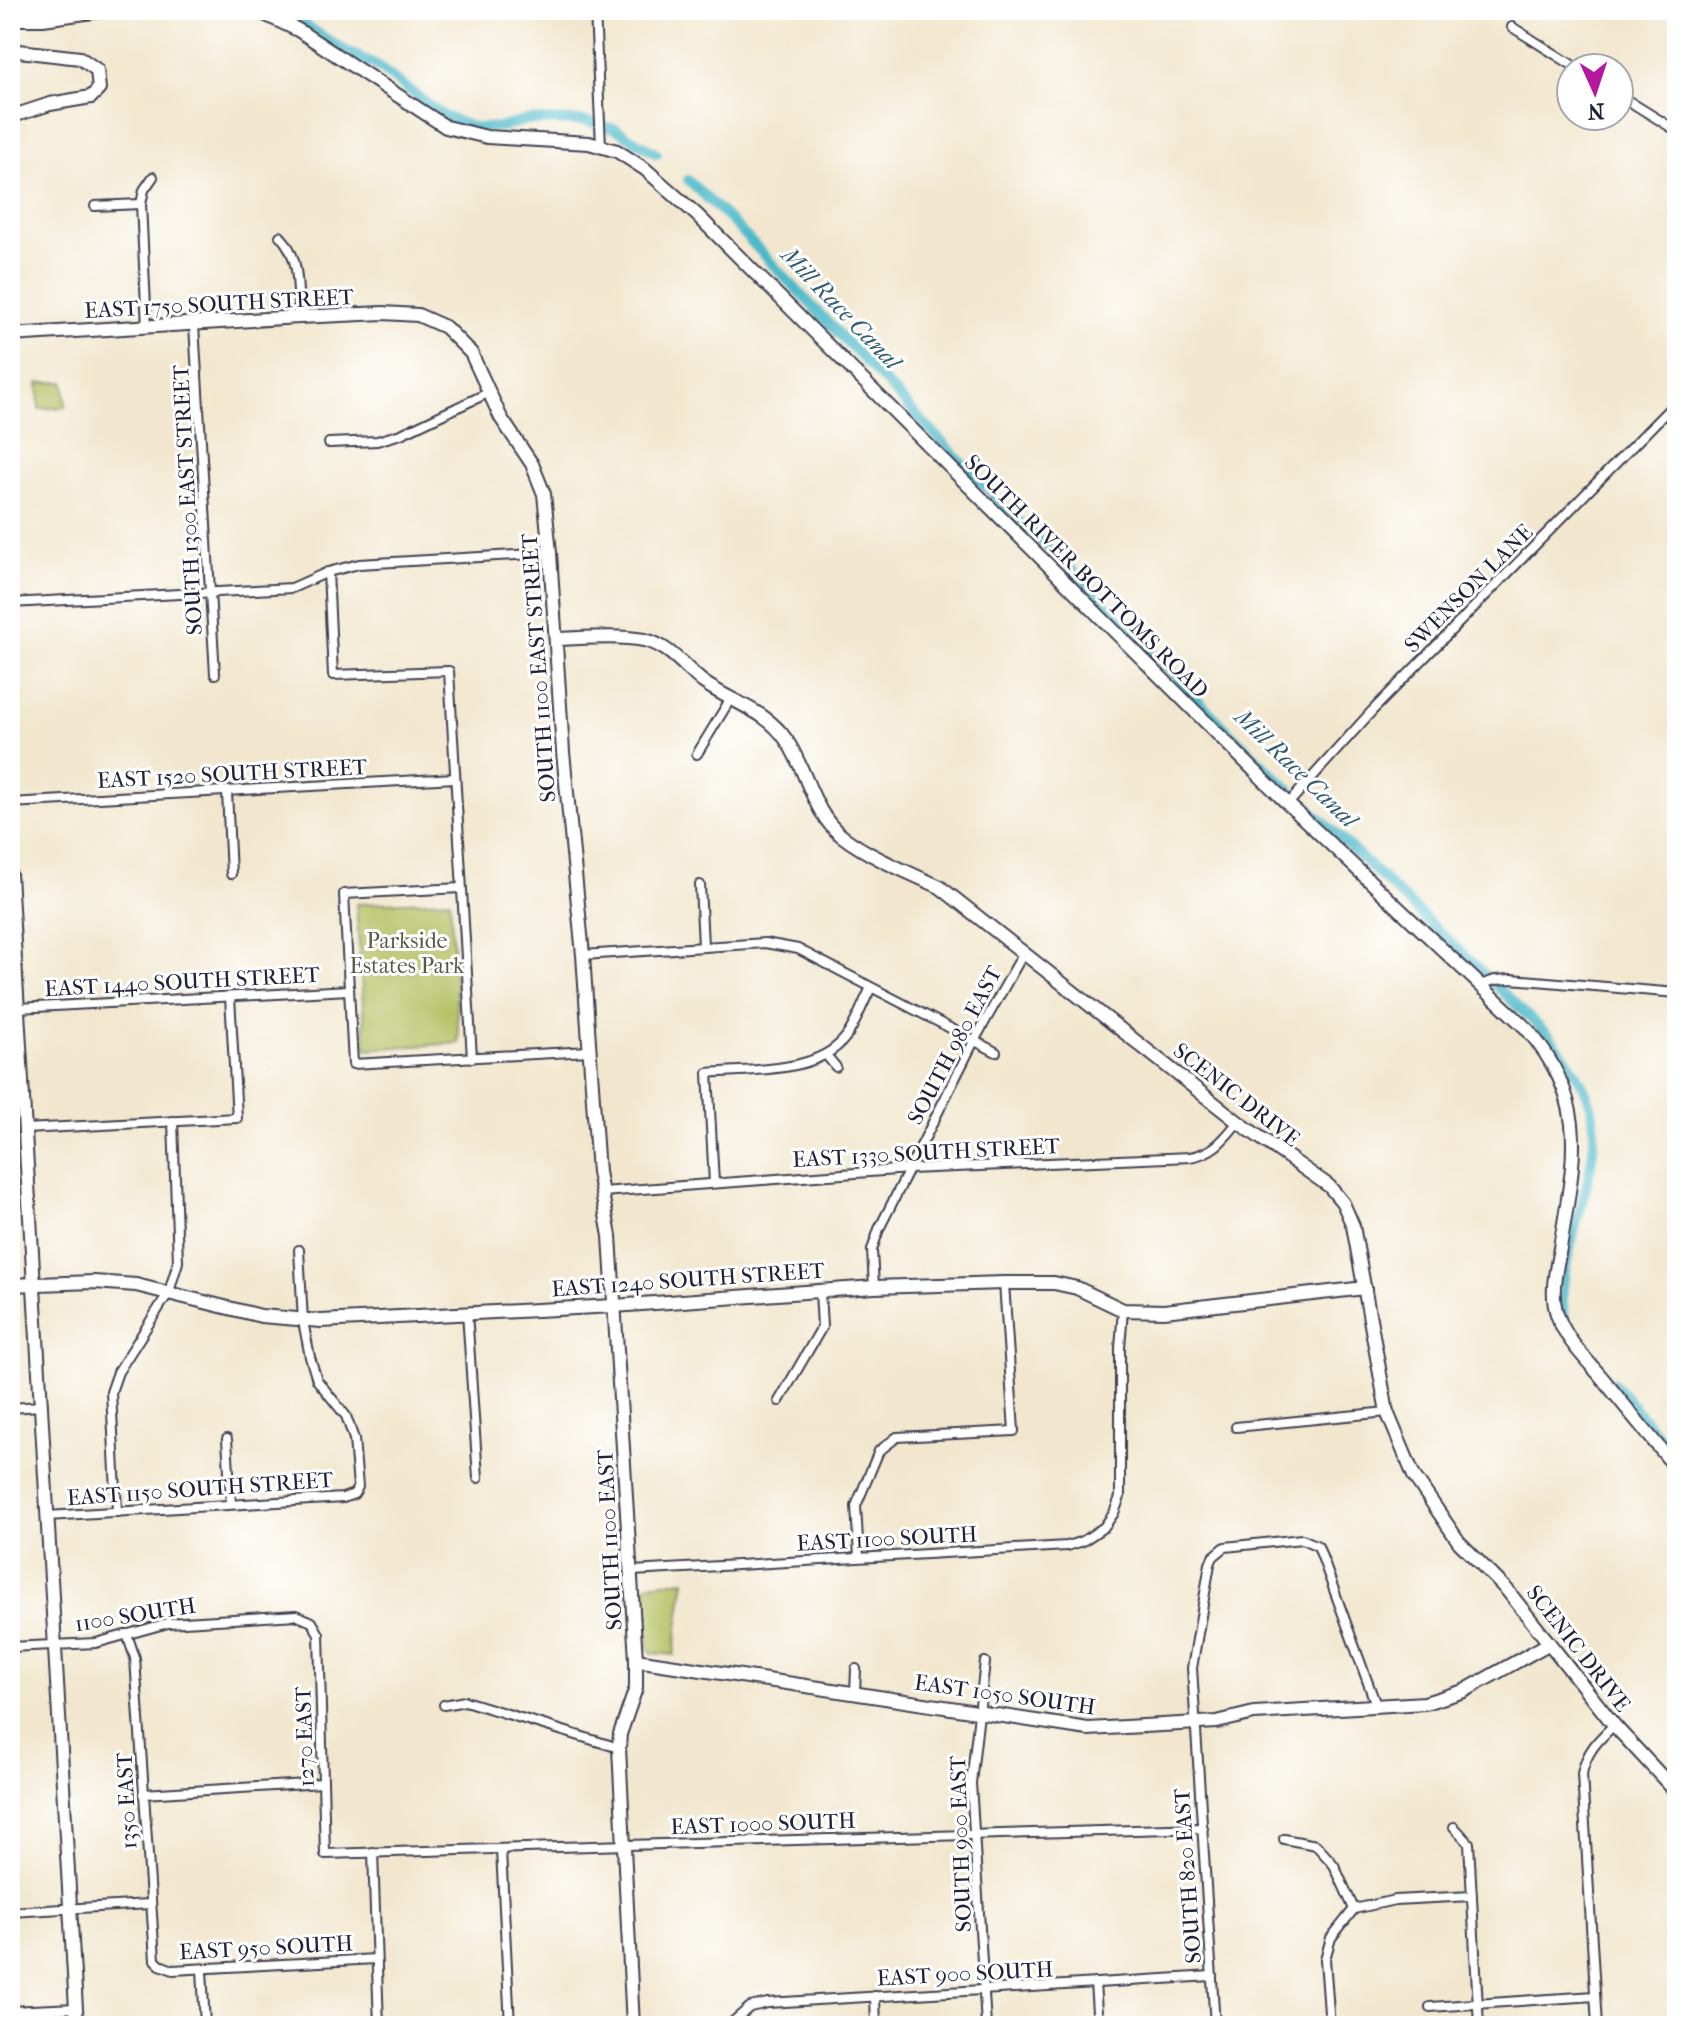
<svg xmlns="http://www.w3.org/2000/svg" width="1687" height="2036" font-family="'IM FELL French Canon',serif">
  <style>
    .green { fill: #b3bf61; stroke: #6a704e; stroke-width: 2 }
    .lines { fill: none; stroke-linecap: round; stroke-linejoin: round }
    .canal { stroke: #4db9c9; stroke-width: 10 }
    .street-casing { stroke: #414051; stroke-width: 12 }
    .secondary-casing { stroke: #414051; stroke-width: 16 }
    .street { stroke: #fff; stroke-width: 8 }
    .secondary { stroke: #fff; stroke-width: 12 }
    .labels { text-anchor: middle; stroke-width: 6; stroke-linejoin: round; paint-order: stroke }
    .street-label { font-size: 22px; fill: #22223b; stroke: #fff }
    .park-label { font-size: 22px; fill: #555948; stroke: #fff }
    .water-label { font-size: 24px; font-style: italic; fill: #335e74; stroke: #fff }
  </style>
  <rect width="100%" height="100%" fill="#fff"/>
  <filter id="ink" filterUnits="userSpaceOnUse"><feTurbulence type="fractalNoise" baseFrequency=".0125" numOctaves="2"/><feDisplacementMap in="SourceGraphic" scale="16" xChannelSelector="R" yChannelSelector="G"/><feConvolveMatrix kernelMatrix="1 2 1 2 8 2 1 2 1" color-interpolation-filters="sRGB"/></filter>
  <filter id="wash" filterUnits="userSpaceOnUse"><feTurbulence type="fractalNoise" baseFrequency=".006" numOctaves="4" result="noise"/><feDisplacementMap in="SourceGraphic" scale="32" xChannelSelector="R" yChannelSelector="G"/><feGaussianBlur stdDeviation="1.8" result="paint"/><feColorMatrix in="noise" values="0 0 0 0 0 0 0 0 0 0 0 0 0 0 0 0 0 1.4 0 .05"/><feComposite in="paint" operator="in"/></filter>
  <g filter="url(#wash)">
    <rect width="100%" height="100%" fill="#f2e7ce"/>
    <g class="green">
      <path d="M64,382L66,407L39,409L38,383Z"/>
      <path d="M450,900L459,1043L366,1049L356,904Z"/>
      <path d="M685,1580L674,1655L652,1653L648,1647L645,1587L648,1584Z"/>
    </g>
    <g class="lines">
      <g class="canal">
        <path d="M282,10L341,48L377,66L444,116L474,128L502,127L527,120L585,121L616,129L657,154"/>
        <path d="M688,180L736,226L1012,515L1066,564L1228,731L1551,1038C1570,1063 1593,1092 1594,1125C1596,1164 1578,1213 1569,1252C1563,1279 1559,1304 1568,1330"/>
        <path d="M1613,1382L1677,1458"/>
      </g>
    </g>
  </g>
  <g filter="url(#ink)">
    <g class="lines">
      <g class="street-casing">
        <g id="street">
          <path d="M595,10L601,146"/>
          <path d="M1512,27L1577,68"/>
          <path d="M1619,95L1677,131"/>
          <path d="M95,206L141,204"/>
          <path d="M280,236C301,257 297,289 299,317"/>
          <path d="M194,325L215,674"/>
          <path d="M147,327L141,204L144,190L153,177"/>
          <path d="M329,443L377,441L401,434L490,392"/>
          <path d="M328,572L333,675L449,671L472,1058"/>
          <path d="M10,603L292,588L328,572L359,564L550,553"/>
          <path d="M697,754L731,698"/>
          <path d="M227,792L231,874"/>
          <path d="M10,803L455,778"/>
          <path d="M1288,804L1372,711L1677,401"/>
          <path d="M700,885L703,946"/>
          <path d="M461,888L344,894L353,1064L589,1051"/>
          <path d="M583,955L765,943L798,949L996,1052"/>
          <path d="M1480,985L1495,980L1511,979L1677,993"/>
          <path d="M18,1008L349,990"/>
          <path d="M826,1055L836,1067"/>
          <path d="M25,1129L237,1118L230,997"/>
          <path d="M714,1183L708,1073C749,1069 817,1074 845,1038C856,1025 862,1004 871,988"/>
          <path d="M602,1192L909,1169L1190,1157C1214,1153 1224,1139 1238,1122"/>
          <path d="M874,1287L872,1250L879,1229L974,1041L1023,954"/>
          <path d="M467,1312L478,1478"/>
          <path d="M779,1401L822,1327L820,1291"/>
          <path d="M10,1408L41,1406"/>
          <path d="M1236,1427L1387,1412"/>
          <path d="M227,1439L231,1504"/>
          <path d="M117,1512L111,1392L118,1372L169,1292L178,1262L173,1121"/>
          <path d="M47,1516L343,1498L354,1494L358,1487L354,1439L346,1416L317,1380L310,1357L303,1321L299,1250"/>
          <path d="M859,1557L856,1506L879,1451L897,1437L1014,1431L1004,1283"/>
          <path d="M632,1571L1067,1546L1083,1541L1104,1527L1114,1513L1120,1497V1348L1123,1310"/>
          <path d="M127,1634L135,1658L155,1960L160,1965L173,1970L376,1959"/>
          <path d="M10,1647L96,1643L168,1623L296,1615L312,1622L319,1634L325,1854L1203,1828"/>
          <path d="M985,1662L971,1783L986,2026"/>
          <path d="M855,1693L856,1669"/>
          <path d="M444,1705L465,1701L619,1748"/>
          <path d="M143,1794L323,1783"/>
          <path d="M1454,1827L1469,1843L1479,2026"/>
          <path d="M1284,1839L1316,1845L1334,1865L1354,1909"/>
          <path d="M501,1850L510,2026"/>
          <path d="M373,1852L379,2026"/>
          <path d="M1354,1909L1395,1900L1472,1896"/>
          <path d="M10,1912L150,1904"/>
          <path d="M202,1969L205,2026"/>
          <path d="M1095,1983L1098,2026"/>
          <path d="M875,1996L876,2026"/>
          <path d="M1430,2007L1595,1996"/>
          <path d="M10,2011L76,2008"/>
          <path d="M728,2026L750,2007L768,2003L1212,1976"/>
          <path d="M1215,2026L1192,1668L1210,1564L1213,1557L1225,1547L1302,1539L1318,1546L1376,1705"/>
          <path d="M1330,2026L1325,1959L1331,1938L1354,1909"/>
          <path d="M1597,2026L1582,1774C1586,1752 1598,1740 1614,1725"/>
        </g>
      </g>
      <g class="secondary-casing">
        <g id="secondary">
          <path d="M256,10L298,30L446,127L487,137L589,143L617,151L645,169L697,215L1288,804L1527,1029C1591,1104 1574,1159 1560,1248C1556,1270 1550,1293 1557,1314C1565,1339 1586,1359 1603,1379C1627,1409 1652,1439 1677,1469"/>
          <path d="M10,19H43L107,10"/>
          <path d="M10,50L80,58L97,70L99,89L91,97L50,104L10,117"/>
          <path d="M10,335L299,317L383,313L418,315L445,327L471,353L501,418L532,464L544,494L550,553L563,752L583,955L598,1172L610,1236L636,1660V1688L620,1734L619,1748L633,2026"/>
          <path d="M558,639C586,638 616,635 644,640C669,645 684,667 703,682C732,703 767,710 787,741C807,771 813,814 842,836C871,858 908,872 940,887L1238,1122L1329,1186L1343,1203L1353,1226L1387,1412L1414,1476L1459,1542L1507,1590L1614,1725L1677,1793"/>
          <path d="M10,874L77,2026"/>
          <path d="M10,1285L94,1282L136,1285L261,1316L321,1321L614,1306L874,1287L1004,1283H1054L1077,1288L1123,1310L1164,1311L1365,1288"/>
          <path d="M636,1660L1088,1729L1217,1722L1254,1713L1425,1703L1464,1691L1548,1644"/>
        </g>
      </g>
      <use href="#street" class="street"/>
      <use href="#secondary" class="secondary"/>
    </g>
  </g>
  <g class="labels">
    <g class="street-label">
      <text transform="translate(219 303) rotate(-3)" y="8">EAST 1750 SOUTH STREET</text>
      <text transform="translate(187 500) rotate(-93)" y="8">SOUTH 1300 EAST STREET</text>
      <text transform="translate(1087 576) rotate(45)" y="8">SOUTH RIVER BOTTOMS ROAD</text>
      <text transform="translate(1468 588) rotate(-45)" y="8">SWENSON LANE</text>
      <text transform="translate(538 668) rotate(-94)" y="8">SOUTH 1100 EAST STREET</text>
      <text transform="translate(232 773) rotate(-3)" y="8">EAST 1520 SOUTH STREET</text>
      <text transform="translate(182 981) rotate(-3)" y="8">EAST 1440 SOUTH STREET</text>
      <text transform="translate(954 1045) rotate(-62)" y="8">SOUTH 980 EAST</text>
      <text transform="translate(1237 1094) rotate(38)" y="8">SCENIC DRIVE</text>
      <text transform="translate(926 1152) rotate(-3)" y="8">EAST 1330 SOUTH STREET</text>
      <text transform="translate(688 1279) rotate(-4)" y="8">EAST 1240 SOUTH STREET</text>
      <text transform="translate(200 1488) rotate(-4)" y="8">EAST 1150 SOUTH STREET</text>
      <text transform="translate(887 1538) rotate(-3)" y="8">EAST 1100 SOUTH</text>
      <text transform="translate(609 1540) rotate(-93)" y="8">SOUTH 1100 EAST</text>
      <text transform="translate(135 1614) rotate(-9)" y="8">1100 SOUTH</text>
      <text transform="translate(1579 1648) rotate(52)" y="8">SCENIC DRIVE</text>
      <text transform="translate(1005 1694) rotate(8)" y="8">EAST 1050 SOUTH</text>
      <text transform="translate(304 1737) rotate(-92)" y="8">1270 EAST</text>
      <text transform="translate(126 1801) rotate(-93)" y="8">1350 EAST</text>
      <text transform="translate(763 1823) rotate(-2)" y="8">EAST 1000 SOUTH</text>
      <text transform="translate(960 1844) rotate(-92)" y="8">SOUTH 900 EAST</text>
      <text transform="translate(1187 1876) rotate(-94)" y="8">SOUTH 820 EAST</text>
      <text transform="translate(266 1947) rotate(-3)" y="8">EAST 950 SOUTH</text>
      <text transform="translate(965 1973) rotate(-3)" y="8">EAST 900 SOUTH</text>
    </g>
    <g class="park-label">
      <text x="407" y="948">Parkside<tspan x="407" dy="25">Estates Park</tspan></text>
    </g>
    <g class="water-label">
      <text transform="translate(841 308) rotate(46)" y="8">Mill Race Canal</text>
      <text transform="translate(1296 768) rotate(44)" y="8">Mill Race Canal</text>
    </g>
  </g>
  <rect width="1687" height="2036" fill="none" stroke="#fff" stroke-width="40"/>
  <g transform="translate(1595 92) rotate(177)"><circle r="38" fill="#ffffff" stroke="#a7a7b1" stroke-width="2"/>
  <path d="M0-6L14 30L0 20L-14 30Z" fill="#b5179e"/>
  <text y="-12" font-size="22" font-weight="bold" text-anchor="middle" fill="#22223b">N</text>
  </g>
</svg>
